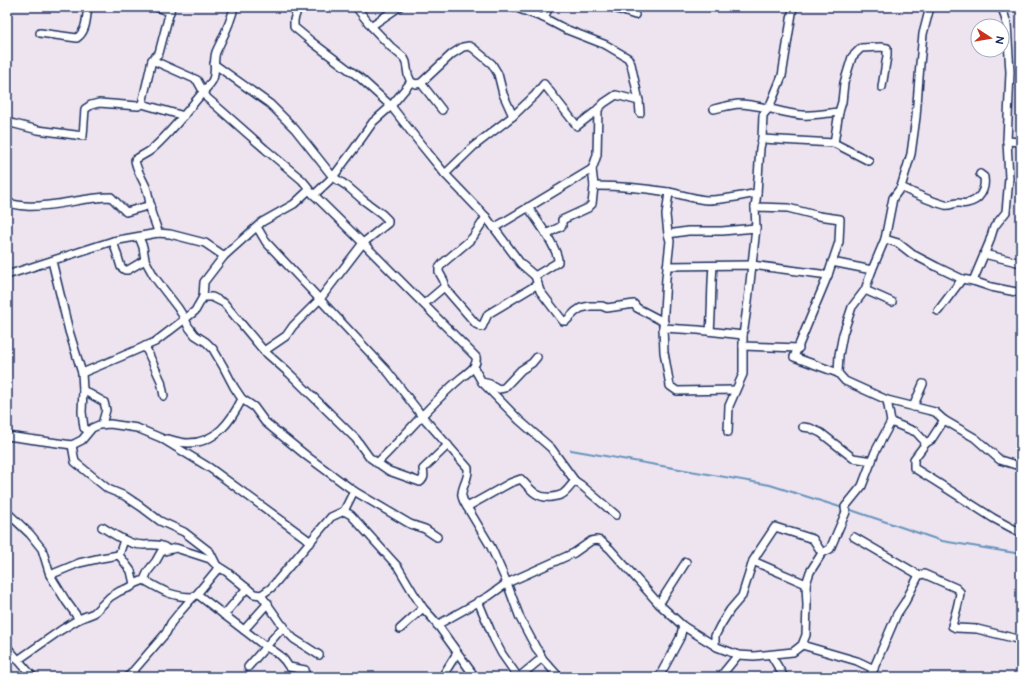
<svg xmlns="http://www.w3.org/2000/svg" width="1028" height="684" font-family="'Balsamiq Sans',sans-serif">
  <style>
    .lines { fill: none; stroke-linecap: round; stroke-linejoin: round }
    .stream { stroke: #6894bd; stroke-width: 2 }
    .street-casing { stroke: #1b2f5e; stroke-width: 10 }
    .street { stroke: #fff; stroke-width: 7 }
  </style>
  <rect width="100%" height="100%" fill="#eee4f0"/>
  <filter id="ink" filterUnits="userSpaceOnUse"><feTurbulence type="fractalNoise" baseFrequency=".025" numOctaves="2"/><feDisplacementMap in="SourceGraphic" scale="8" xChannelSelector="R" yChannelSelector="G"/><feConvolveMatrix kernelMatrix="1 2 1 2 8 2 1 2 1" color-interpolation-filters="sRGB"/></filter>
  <g filter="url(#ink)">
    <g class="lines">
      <g class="stream">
        <path d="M571,450L770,485L843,508"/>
        <path d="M848,509L942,541L1021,554"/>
      </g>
      <g class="street-casing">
        <g id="street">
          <path d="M156,7L170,12"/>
          <path d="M298,7L294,20V27L312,42L345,67L359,77L391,106L419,142L445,174L486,217L521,264L535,276L540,291L563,321H566L575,312L581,308L590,306H602L607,308L634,304L637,308L664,322"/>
          <path d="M356,7L371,26L391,47L404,58L406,62L408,75L411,82"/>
          <path d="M514,7L544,18L565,29L606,45L628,58L631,64L639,101L640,113"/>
          <path d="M611,7L635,15"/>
          <path d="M930,7L923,34L920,64L916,117L911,154L901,187L893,198L885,239L898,243L912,254L937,267L962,279L973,281L991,287L1021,293"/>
          <path d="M544,18L549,7"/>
          <path d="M371,26L399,7"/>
          <path d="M40,33L77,38C87,31 86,18 88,7"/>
          <path d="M152,60L197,80L207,98L214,104L265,149L302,180L307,186L309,190L363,243L476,357C478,367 468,372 461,378C431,403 406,435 377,463"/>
          <path d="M214,64L270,104L295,129L333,177L347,186L363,200L382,214L388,220V223L363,243L320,299L293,326L286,336L264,351"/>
          <path d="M411,82L416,84L421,83L452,54L463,47L469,46L473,48L492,64L498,74L503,94L513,116"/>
          <path d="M421,83L442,110"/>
          <path d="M142,104L152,60L159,53L171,7"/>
          <path d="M714,109C722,107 730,105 738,104C760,104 781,113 802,115C814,116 827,113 839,112"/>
          <path d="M7,122L38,130L83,136L85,109L91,105L99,103L138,106L142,104L184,116"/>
          <path d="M762,139L834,143L869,161"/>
          <path d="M1007,141L1021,142"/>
          <path d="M834,143L839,112L842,102L844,83L852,57L861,48L881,47L887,48V56L882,87"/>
          <path d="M445,174L474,146L513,116L535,95L544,84L577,126L595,112L604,103L616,95L639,101"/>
          <path d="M594,186C619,186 644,188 668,192C681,194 696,200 708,200C724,200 741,196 757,193"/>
          <path d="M901,187C915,194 930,201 945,205C950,206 953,203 958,203C961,203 964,204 967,203C980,201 986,189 984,177L980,174"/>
          <path d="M314,195L333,177L354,149L373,122L391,106L411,82"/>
          <path d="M7,203C13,204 20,206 26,206C54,208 82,197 111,197L126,212L151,205"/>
          <path d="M528,207C536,219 559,249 558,262L535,276"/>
          <path d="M755,207L788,208L819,216L840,219L839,242L828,275L794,357L838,373"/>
          <path d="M486,217L473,237L469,241L443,263L439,268V272L444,281V287L476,324L482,327L488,314L538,284"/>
          <path d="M257,227L266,242L388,372L422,416L468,468C469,478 463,484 462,493C461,496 463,499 464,502L491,547L507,583L520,618L536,648L540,653L542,658L559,677"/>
          <path d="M494,228L592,169"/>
          <path d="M158,233C157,226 153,219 151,212C150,203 149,195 146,187C142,178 136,169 135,160C140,156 146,154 151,150C171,133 187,111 204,91C207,87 211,84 213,79C216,71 213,61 216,52C223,37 231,23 234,7"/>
          <path d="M546,234L562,226V220L588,208L592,204L594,186L592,169L594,164L597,155L598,109"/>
          <path d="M668,234L666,215L669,192"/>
          <path d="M139,237L143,247L145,260L155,278L178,308L185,319L188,326L195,335L206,342L213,349L223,366L234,387L242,399L254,407L265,422L308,457L354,491L410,524L425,529L437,537"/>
          <path d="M113,241L121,267L125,270H128L145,260"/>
          <path d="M984,254L1021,263"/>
          <path d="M52,261L69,331L82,373L83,390L82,412L84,428L89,431"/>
          <path d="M832,262L872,270L885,239"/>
          <path d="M667,266L752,265L828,275"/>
          <path d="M872,270L865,290L852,307L843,334L839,355L838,373L845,381L887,400L935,412L944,420L975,438L1000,460L1016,465L1021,464"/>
          <path d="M7,275L113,241L158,233L170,234L205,243L224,256"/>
          <path d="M973,281L989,243L994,227L1006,212L1009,178L1007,141L1010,72L1007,24L1002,7"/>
          <path d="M865,290L892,302"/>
          <path d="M203,297H212L224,303L264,351L290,374L356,439L369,457L389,471L420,482C425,478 424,475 423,469L448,445"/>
          <path d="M424,304L444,287"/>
          <path d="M938,311L962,279"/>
          <path d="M663,328L698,330L743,335"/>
          <path d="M710,331C712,309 711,288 713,266"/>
          <path d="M145,346L161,381L164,396"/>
          <path d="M743,346L799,348"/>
          <path d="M474,368L482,382L519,420L551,448L575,481L581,485L616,515"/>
          <path d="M82,373L118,358L155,342L185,319L195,311L203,297L204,282L224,256L262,222L294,204L309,190"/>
          <path d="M482,382L490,384L499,389L504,388L521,370L532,363L537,357"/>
          <path d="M83,390L104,402L106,410L102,424"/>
          <path d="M735,390L677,391L670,386L664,352L663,328L666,278L670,241L668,234L688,231H722L756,228"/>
          <path d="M913,407L923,384"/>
          <path d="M891,422L916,432L926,443L931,440L944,420"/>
          <path d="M803,427L810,428L821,433L853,458L872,461"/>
          <path d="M728,432L729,406L743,374V335L748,301L756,228L755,207L757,193L760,148L762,139L763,115L769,108L782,76L793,7"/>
          <path d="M7,436L72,445L82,440L92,428L99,425L110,424L137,428L161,438L210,468L311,542"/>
          <path d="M167,439C173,440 181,443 188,443C216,443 231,421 242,399"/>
          <path d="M926,443L914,459V468L935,481L993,518L1021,533"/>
          <path d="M72,445L75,462L108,489L125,496L140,506L160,521L184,532L210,552L216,564V565L227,572L254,594L261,595L271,588L331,517L344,511L354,491"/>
          <path d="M467,507L510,483L521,479C531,490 537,499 552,497C556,496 561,496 564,493C568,490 571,485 575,481"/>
          <path d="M344,511L351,515L398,567L414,594L423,608L434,620L475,677"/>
          <path d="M10,515L30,534L42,549L50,575L66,601L79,619"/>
          <path d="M102,527C112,533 123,541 135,544C146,547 160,541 168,550L176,548L210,559L214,563"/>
          <path d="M854,537L919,575L924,574L956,588L960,592C959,604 955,614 952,626L956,628L977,629L1021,640"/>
          <path d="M124,540L119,555L131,571L134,584"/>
          <path d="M753,561L806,584"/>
          <path d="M50,575L79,563L101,558L119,555"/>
          <path d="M144,580C163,591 172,597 193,597"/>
          <path d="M197,594L266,647C277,652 283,657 289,667L305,670"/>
          <path d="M261,595L287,632L294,639L319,655"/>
          <path d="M478,601L494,639L502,654L518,677"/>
          <path d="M659,604L686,562"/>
          <path d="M224,615L247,588"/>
          <path d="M437,625L489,596L507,583L574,553L591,541L596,540L601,541L610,549L659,604L683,626L717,647L738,655L754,656L793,652L802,645L806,635L807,605L806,584L810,572L822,553L830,549L846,512L845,507L862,486L875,452L891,422L887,400"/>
          <path d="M400,629L423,608"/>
          <path d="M244,630L268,603"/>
          <path d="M715,645V636L720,626L730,610L742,596L753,561L759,551L775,527L813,539L822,553"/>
          <path d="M802,645L857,661L874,669"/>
          <path d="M7,647L33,677"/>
          <path d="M771,655L784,677"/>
          <path d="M18,660L61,630L79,619L94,613L110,597L120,591L131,587L134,584L144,580L148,571L156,561L161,552L168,550"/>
          <path d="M248,667L284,626"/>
          <path d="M128,677L166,633L171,623L179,613L193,597L197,594L215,572L220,569"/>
          <path d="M442,677L457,653"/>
          <path d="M519,677L542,658"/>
          <path d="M659,677L680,638L683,626"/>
          <path d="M720,677L738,655"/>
          <path d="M870,677L897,614L905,602L919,575"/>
        </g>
      </g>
      <use href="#street" class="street"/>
    </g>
  </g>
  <rect width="1028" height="684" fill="none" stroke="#fff" stroke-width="24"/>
  <rect x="12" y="12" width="1004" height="660" fill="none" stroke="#1b2f5e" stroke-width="1.5" filter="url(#ink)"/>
  <g transform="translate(990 38) rotate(102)"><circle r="19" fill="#ffffff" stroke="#a4acbf"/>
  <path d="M0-3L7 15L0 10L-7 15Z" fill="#c8321e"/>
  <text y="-6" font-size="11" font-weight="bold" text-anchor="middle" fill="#1b2f5e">N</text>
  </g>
</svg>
